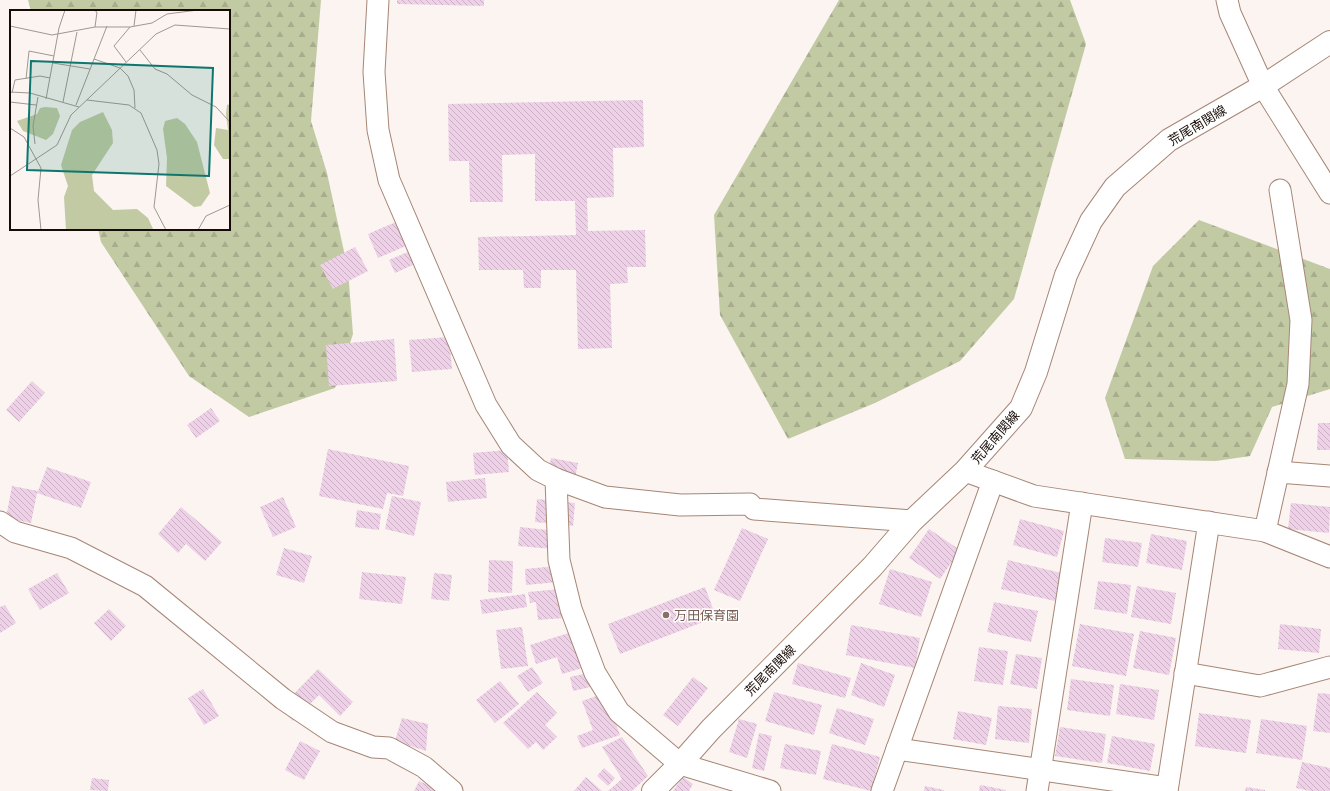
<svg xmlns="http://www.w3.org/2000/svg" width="1330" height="791" font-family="'Noto Sans','Noto Sans JP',sans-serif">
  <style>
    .forest { fill: url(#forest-firs) }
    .building { fill: url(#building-back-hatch) }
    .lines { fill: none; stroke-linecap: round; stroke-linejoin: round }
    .minor-casing { stroke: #a68676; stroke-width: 23 }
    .major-casing { stroke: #a68676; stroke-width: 24 }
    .minor { stroke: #fff; stroke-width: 21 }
    .major { stroke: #fff; stroke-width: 22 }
    .education-dot { fill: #8d6e63; stroke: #fff; stroke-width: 1.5 }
    .labels { text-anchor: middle; stroke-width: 3; stroke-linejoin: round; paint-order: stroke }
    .street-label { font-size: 13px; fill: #160b06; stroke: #fff }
    .education-label { font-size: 13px; fill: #785e54; stroke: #fff; text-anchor: start }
    .inset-road { fill: none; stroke: #9f9792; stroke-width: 1 }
    .view { fill: #0f766e; fill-opacity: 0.15; stroke: #0f766e; stroke-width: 2 }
    .inset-edge { fill: none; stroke: #160b06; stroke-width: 2 }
  </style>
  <defs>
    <pattern id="forest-firs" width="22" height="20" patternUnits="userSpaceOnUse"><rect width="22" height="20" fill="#c2caa4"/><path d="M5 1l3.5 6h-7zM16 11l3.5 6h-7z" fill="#a6ac8c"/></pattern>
    <pattern id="building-back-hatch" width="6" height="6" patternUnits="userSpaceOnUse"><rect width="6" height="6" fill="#eed0e7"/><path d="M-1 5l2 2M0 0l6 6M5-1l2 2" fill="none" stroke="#cbb1c5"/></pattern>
  </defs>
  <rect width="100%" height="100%" fill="#fbf4f0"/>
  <g class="forest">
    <path d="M28,0H321L311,121L327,173L348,270L353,334L335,388L249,417L189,376L101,242L98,229H229V11H31Z"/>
    <path d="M839,0H1070L1086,44L1014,299L960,361L875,403L788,439L720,315L714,215Z"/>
    <path d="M1199,220L1330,269V389L1272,407L1250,456L1216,461L1125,459L1105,398L1153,266Z"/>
  </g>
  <g class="building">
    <path d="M397,0H484V6L397,4Z"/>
    <path d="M643,100L644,147L613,148L614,197L587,198L588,231L645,230L646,267H627L628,283L610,284L612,348L578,349L576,270H541V288H524L523,270H479L478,237L576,235L575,201H535V154L502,155L503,202H470L469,161H449L448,104Z"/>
    <path d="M412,215L422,239L378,258L368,234Z"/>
    <path d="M355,247L368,271L333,289L320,265Z"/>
    <path d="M410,251L415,264L395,273L389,260Z"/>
    <path d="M449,337L452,369L412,372L409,340Z"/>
    <path d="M394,339L397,381L329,386L326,345Z"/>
    <path d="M32,381L45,393L19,422L6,410Z"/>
    <path d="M211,408L220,421L196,438L187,425Z"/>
    <path d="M1318,423H1330V450H1317Z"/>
    <path d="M328,449L409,466L403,496L387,493L383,509L319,496Z"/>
    <path d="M507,450L509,472L475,475L473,453Z"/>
    <path d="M551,458L578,463L572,494L546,489Z"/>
    <path d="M47,467L91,482L81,508L37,493L31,523L6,518L12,486L38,491Z"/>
    <path d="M485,478L487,498L448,502L446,482Z"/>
    <path d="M392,496L421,502L414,536L385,529Z"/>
    <path d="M283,497L296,527L273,537L260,507Z"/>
    <path d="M537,499L575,503L573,526L535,522Z"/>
    <path d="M1291,503L1330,507L1329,533L1288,529Z"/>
    <path d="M181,507L222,542L205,561L186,544L178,553L158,534Z"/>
    <path d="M357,510L381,514L379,530L355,527Z"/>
    <path d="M1020,519L1064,531L1057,557L1013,545Z"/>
    <path d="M520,527L566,532L564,550L518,546Z"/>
    <path d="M742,528L768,539L740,601L714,590Z"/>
    <path d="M929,529L960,550L940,579L909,558Z"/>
    <path d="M1151,534L1187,541L1182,570L1146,563Z"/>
    <path d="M1105,538L1142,543L1138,567L1102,562Z"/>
    <path d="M284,548L312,556L304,583L276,575Z"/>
    <path d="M489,560L513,561L512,593L488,592Z"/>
    <path d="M1008,560L1061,573L1055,601L1001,589Z"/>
    <path d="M557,566L558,582L526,585L525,569Z"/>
    <path d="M890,569L932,582L921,617L879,604Z"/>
    <path d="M362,572L406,577L402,604L359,599Z"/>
    <path d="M57,573L69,593L40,610L28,589Z"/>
    <path d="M434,573L452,575L449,601L431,599Z"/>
    <path d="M1098,581L1131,585L1127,614L1094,609Z"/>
    <path d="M1137,586L1176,593L1171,624L1131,617Z"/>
    <path d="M705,587L716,617L620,654L608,624Z"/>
    <path d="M561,589L564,618L538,620L536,602L530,603L528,592Z"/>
    <path d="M525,594L527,607L482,614L480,600Z"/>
    <path d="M994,602L1038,611L1031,642L987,632Z"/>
    <path d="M5,605L16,623L0,633V607Z"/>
    <path d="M109,609L126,626L111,641L94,623Z"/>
    <path d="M1080,624L1134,634L1126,676L1072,666Z"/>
    <path d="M1280,624L1321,629L1319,653L1278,649Z"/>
    <path d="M851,625L920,638L915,668L846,655Z"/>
    <path d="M522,627L528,666L501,669L496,630Z"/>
    <path d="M585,628L596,664L562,674L557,657L536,664L530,645Z"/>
    <path d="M1140,631L1176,638L1169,675L1133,668Z"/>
    <path d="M979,647L1008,651L1003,685L974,681Z"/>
    <path d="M1016,654L1042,658L1037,689L1010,684Z"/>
    <path d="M798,663L851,678L845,698L792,684Z"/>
    <path d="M861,663L895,675L884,707L851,695Z"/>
    <path d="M532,667L543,683L528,692L517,676Z"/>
    <path d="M318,669L353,702L340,716L319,695L293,721L280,708Z"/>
    <path d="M592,672L595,686L573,691L570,677Z"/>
    <path d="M693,677L708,688L678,726L663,715Z"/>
    <path d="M1071,679L1114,685L1110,716L1067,710Z"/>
    <path d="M500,681L519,704L495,723L476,700Z"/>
    <path d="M1120,684L1159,690L1154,720L1116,714Z"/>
    <path d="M203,689L219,716L204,725L188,698Z"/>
    <path d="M537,692L557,713L545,725L557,737L543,750L536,742L528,749L503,723Z"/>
    <path d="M774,692L822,705L814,735L765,721Z"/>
    <path d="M605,693L620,735L582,748L577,736L593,730L582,701Z"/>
    <path d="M1318,693L1330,694V733L1313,731Z"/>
    <path d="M998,706L1032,709L1029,743L995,739Z"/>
    <path d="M837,708L874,719L865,745L829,733Z"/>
    <path d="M958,711L992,718L986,745L953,739Z"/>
    <path d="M1199,713L1251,720L1246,753L1195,746Z"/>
    <path d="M402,718L428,724L426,751L395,741Z"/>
    <path d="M739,719L757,724L747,758L729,752Z"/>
    <path d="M1261,719L1307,726L1302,760L1256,753Z"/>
    <path d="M1060,727L1106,734L1102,763L1055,756Z"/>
    <path d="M759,733L772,736L764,771L752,768Z"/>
    <path d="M1112,736L1155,744L1150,771L1107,763Z"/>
    <path d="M622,737L648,776L632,791H608L622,779L602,747Z"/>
    <path d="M300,741L320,751L304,780L285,770Z"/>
    <path d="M785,744L821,751L816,775L780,768Z"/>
    <path d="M832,744L880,757L871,791L823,779Z"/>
    <path d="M1302,762L1330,768V791H1310L1296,788Z"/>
    <path d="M604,768L615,778L608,786L597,776Z"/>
    <path d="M586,777L602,791H574Z"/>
    <path d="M683,777L693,784L689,791H673Z"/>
    <path d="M92,778L109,780L108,791L90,790Z"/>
    <path d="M419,781L439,790L438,791H414Z"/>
    <path d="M980,785L1006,790V791H979Z"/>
    <path d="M925,786L944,790V791H924Z"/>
    <path d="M1246,787L1265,790V791H1245Z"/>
  </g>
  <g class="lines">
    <g class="minor-casing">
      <g id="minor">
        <path d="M378,0L374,72L378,130L389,180L486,405L511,445L538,470L556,479L605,497L680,505L750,504L754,509L912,521"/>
        <path d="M1227,0L1230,13L1263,86L1330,193"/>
        <path d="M965,471L1034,496L1265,531L1330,557"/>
        <path d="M1278,472L1330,476"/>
        <path d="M556,479L559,560L571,609L595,673L619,712L680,764L770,791"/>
        <path d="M0,522L15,532L71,548L145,586L283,699L332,732L373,747L389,748L424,767L452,791"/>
        <path d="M1265,531L1298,384L1301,320L1280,190"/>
        <path d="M1185,673L1260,686L1330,667"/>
        <path d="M897,749L1167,788"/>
        <path d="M882,791L993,481"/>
        <path d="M1037,791L1082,503"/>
        <path d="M1167,791L1209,522"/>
      </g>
    </g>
    <g class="major-casing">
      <path id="major" d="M653,791L680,764L711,729L872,567L912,521L965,471L1021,408L1036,372L1066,275L1091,221L1115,187L1169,140L1263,86L1330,42"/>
    </g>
    <use href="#minor" class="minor"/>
    <use href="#major" class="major"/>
  </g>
  <circle class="education-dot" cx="666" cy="615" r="4"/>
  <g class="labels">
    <g class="street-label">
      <text transform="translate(1197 125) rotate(-31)" y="5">荒尾南関線</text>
      <text transform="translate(995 437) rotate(-49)" y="5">荒尾南関線</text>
      <text transform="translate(770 670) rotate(-45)" y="5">荒尾南関線</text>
    </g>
    <g class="education-label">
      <text x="674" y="620">万田保育園</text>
    </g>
  </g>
  <g transform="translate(10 10)">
    <rect width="220" height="220" fill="#fbf4f0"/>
    <path d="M220,94V149H213L204,135L206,118L218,120L216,104L217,95ZM35,97L47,98L50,106L43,124L36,130L13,121L7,111L27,104L30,98ZM93,102L102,120L103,133L82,165L84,181L103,200L127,199L138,208L143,219L56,220L54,187L58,176L51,155L62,120L70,112ZM167,108L175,114L187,132L200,183L191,196L184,197L156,176L157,148L153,119L155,111Z" fill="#c2caa4"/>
    <path class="inset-road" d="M84,0L87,2L85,17M0,16L42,25L85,17H120L142,13L157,4L188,0M124,16L126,0M130,40L145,59L157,64L182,85L206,97L220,112M84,49L110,58L118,66L124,80L125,98M116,52L104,36L120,17M43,53L80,59M16,69L19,41L44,46M0,82L20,83L69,97M2,83L5,70L30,66L40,68M36,89L49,18L55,0M77,90L119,95L131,103L147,140L149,154L144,197L156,220M0,92L26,95M53,92L67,22M66,95L97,16M0,118L14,127L31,158L28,190L31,220M25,134L23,116L28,87M0,166L47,135L61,105L146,24L165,15L220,19M188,220L196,206L220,195"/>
    <path class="view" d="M21,51L203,58L199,166L17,160Z"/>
    <rect width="220" height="220" class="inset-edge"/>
  </g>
</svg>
